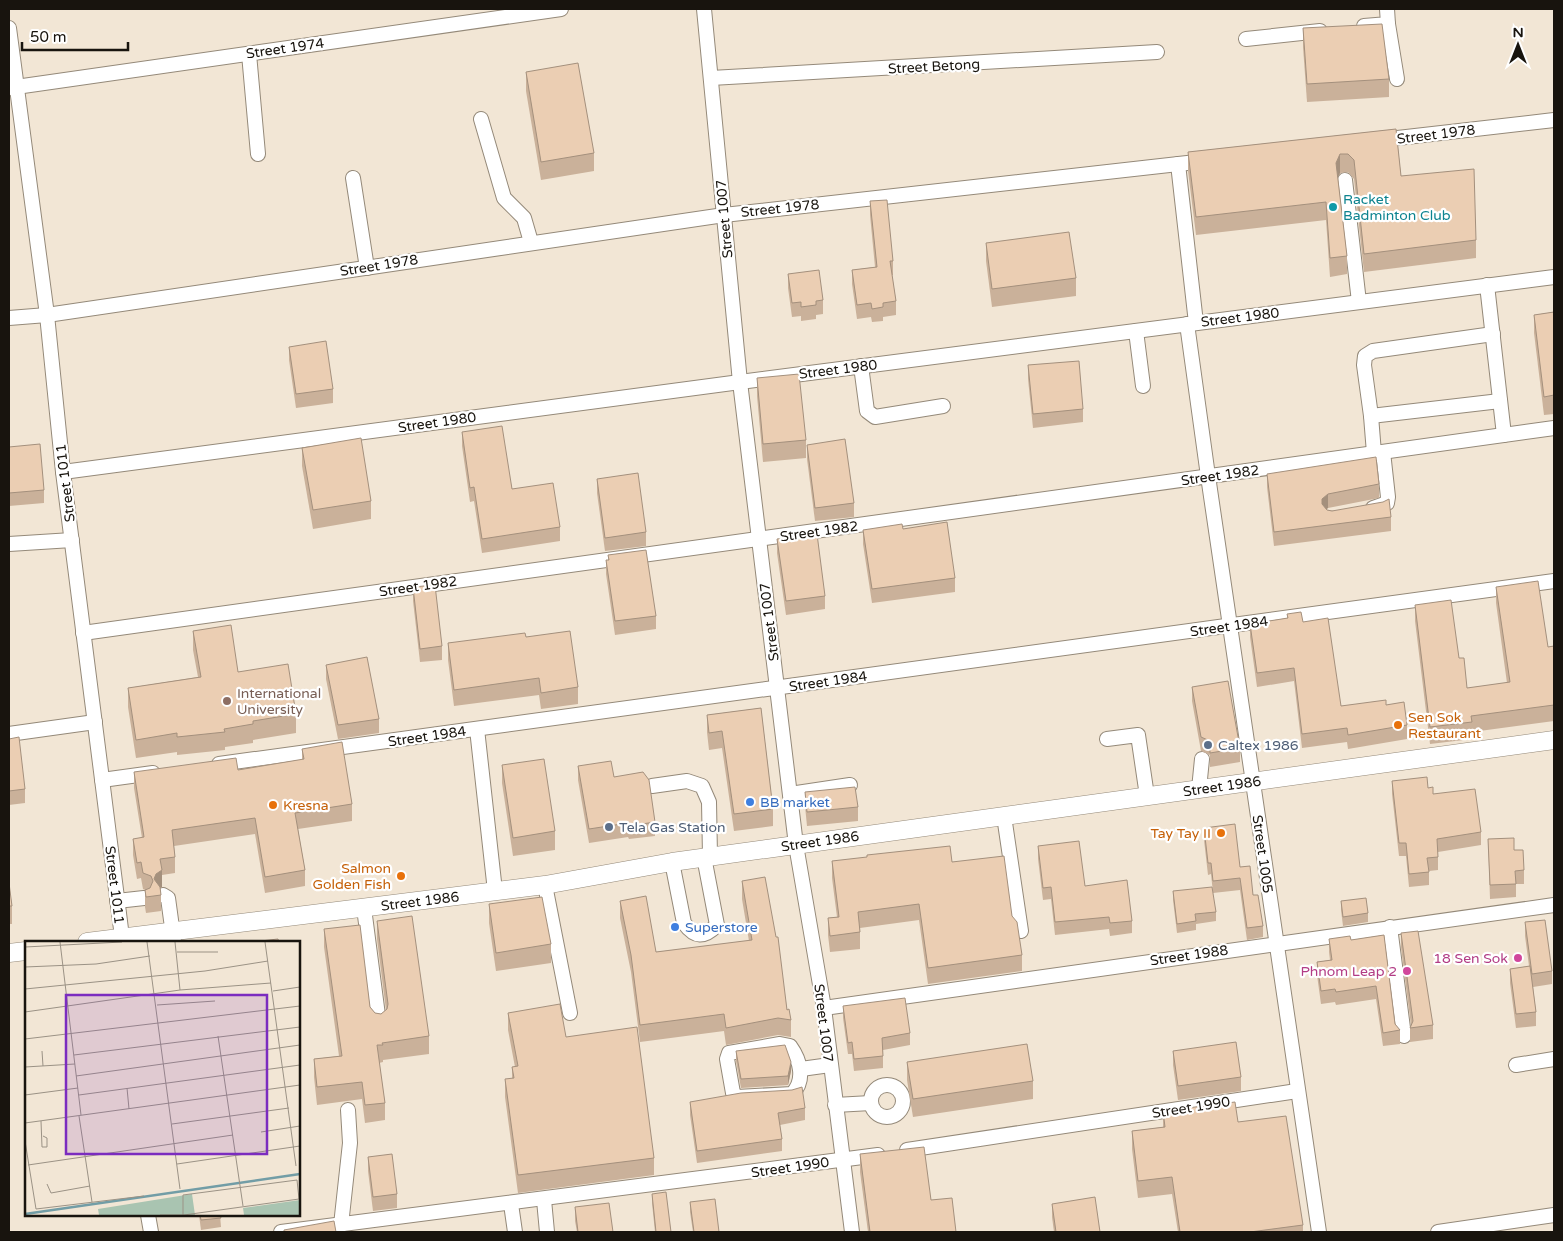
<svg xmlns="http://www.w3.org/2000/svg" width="1563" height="1241" font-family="'Varela Round',sans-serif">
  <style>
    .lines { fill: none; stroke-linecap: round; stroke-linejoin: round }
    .minor-casing { stroke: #948979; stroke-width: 16 }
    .major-casing { stroke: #948979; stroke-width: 19 }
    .minor { stroke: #fff; stroke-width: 14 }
    .major { stroke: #fff; stroke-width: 18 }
    .wall { fill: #cab19a }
    .shaded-wall { fill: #a4907d }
    .building { fill: #ebceb3; stroke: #a4907d }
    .culture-dot { fill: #0f9aa8; stroke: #fff; stroke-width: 2 }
    .education-dot { fill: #8d6e63; stroke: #fff; stroke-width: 2 }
    .food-dot { fill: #e8710a; stroke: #fff; stroke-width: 2 }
    .service-dot { fill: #5c6f8a; stroke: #fff; stroke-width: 2 }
    .shop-dot { fill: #3f7fe0; stroke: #fff; stroke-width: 2 }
    .hotel-dot { fill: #d1479c; stroke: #fff; stroke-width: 2 }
    .labels { text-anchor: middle; stroke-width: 4.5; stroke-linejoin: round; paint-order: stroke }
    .street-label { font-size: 14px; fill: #18140e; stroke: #fff }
    .culture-label { font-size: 14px; fill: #0d838f; stroke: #fff; text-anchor: start }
    .education-label { font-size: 14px; fill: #785e54; stroke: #fff; text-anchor: start }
    .food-label { font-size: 14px; fill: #c56008; stroke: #fff; text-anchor: start }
    .service-label { font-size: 14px; fill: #4e5e75; stroke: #fff; text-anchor: start }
    .shop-label { font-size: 14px; fill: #366cbe; stroke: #fff; text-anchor: start }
    .hotel-label { font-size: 14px; fill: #b23c85; stroke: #fff; text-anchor: end }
    .inset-river { fill: none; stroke: #729da6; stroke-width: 2.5 }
    .inset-road { fill: none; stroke: #9b9285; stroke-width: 1 }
    .view { fill: #7b2cbf; fill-opacity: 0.15; stroke: #7b2cbf; stroke-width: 2.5 }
    .inset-edge { fill: none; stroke: #18140e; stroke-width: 2.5 }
  </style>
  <rect width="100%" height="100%" fill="#f2e6d5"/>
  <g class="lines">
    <g class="minor-casing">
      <g id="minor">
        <path d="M704,9L740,382L796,845L824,1008L852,1232"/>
        <path d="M1388,24L1397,79"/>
        <path d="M1364,26L1388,24L1387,9"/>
        <path d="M9,28L47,315L63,472L122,937"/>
        <path d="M1246,39L1320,31"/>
        <path d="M249,54L258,154"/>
        <path d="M711,78L1157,52"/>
        <path d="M9,88L561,9"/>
        <path d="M481,119L504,198L524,218L531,242"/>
        <path d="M1380,140L1554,120"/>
        <path d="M1178,164L1196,323"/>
        <path d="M353,178L367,268"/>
        <path d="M1345,180L1359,302"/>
        <path d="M1487,285L1504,435"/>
        <path d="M9,318L47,315L724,215L1205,161"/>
        <path d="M1187,324L1208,476L1319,1232"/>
        <path d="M1136,331L1143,386"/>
        <path d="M1493,334L1373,351L1365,356L1364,365L1371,416L1500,401"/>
        <path d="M861,366L867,411L875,417L943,406"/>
        <path d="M1371,416L1374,453"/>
        <path d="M63,472L740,382L1554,277"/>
        <path d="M1373,508L1387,503L1388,497L1383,452"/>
        <path d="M9,544L72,540"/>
        <path d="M83,633L1554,428"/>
        <path d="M477,729L495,891"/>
        <path d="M9,734L95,722"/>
        <path d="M1107,739L1138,735L1147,796"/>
        <path d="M219,764L1554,581"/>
        <path d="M102,780L153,773"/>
        <path d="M652,786L687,781L702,786L709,802L710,856"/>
        <path d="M1199,789L1202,759"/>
        <path d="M790,794L850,785"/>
        <path d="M1004,816L1021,931"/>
        <path d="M672,862L684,923C695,938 704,938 717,925L704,857"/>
        <path d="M545,885L570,1013"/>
        <path d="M163,895L168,898L174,942"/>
        <path d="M117,901L144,898"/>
        <path d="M364,908L379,1023"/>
        <path d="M1390,927L1404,1036"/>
        <path d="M824,1008L1554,905"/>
        <path d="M780,1044L790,1046C800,1060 806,1080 792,1094L737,1097L733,1093L727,1059L729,1053Z"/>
        <path d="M1516,1065L1554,1059"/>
        <path d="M801,1069L830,1065"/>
        <circle cx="887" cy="1101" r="16"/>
        <path d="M835,1105L871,1103"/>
        <path d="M907,1150L1297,1091"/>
        <path d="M544,1200L547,1232"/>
        <path d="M511,1204L515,1232"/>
        <path d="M148,1215L151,1232"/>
        <path d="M341,1225L350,1143L348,1110"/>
        <path d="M281,1232L878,1155"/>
        <path d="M1438,1232L1554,1215"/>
      </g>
    </g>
    <g class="major-casing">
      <g id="major">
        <path d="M87,942L545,885L672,862L1554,740"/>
        <path d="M9,953L26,951"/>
      </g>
    </g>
    <use href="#minor" class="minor"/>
    <use href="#major" class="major"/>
  </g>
  <g class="wall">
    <path d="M1303,28L1389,79V97L1307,102L1303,47Z"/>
    <path d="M526,72L594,153V171L541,180L526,91Z"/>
    <path d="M1396,129L1401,176L1476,240V258L1364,272L1354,179L1348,172L1340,173L1338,177L1347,256V274L1330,277L1326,220L1196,235L1188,171V152Z"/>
    <path d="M870,201L893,261V275H892L896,301V315L883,317V321L872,322L871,317L857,319L852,284V270L875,267L870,215Z"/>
    <path d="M986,243L1076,278V296L992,307L986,261Z"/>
    <path d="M788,274L823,300V314L816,315V319L801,321V316L792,317L788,288Z"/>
    <path d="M1554,312V414L1544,415L1534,333V315Z"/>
    <path d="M289,347L333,389V403L296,408L289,360Z"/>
    <path d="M1028,365L1083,409V422L1033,428L1028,379Z"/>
    <path d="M757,378L806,440V458L763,462L757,396Z"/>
    <path d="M462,432L512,489L560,527V541L482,553L474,501L470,502L462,446Z"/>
    <path d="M807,445L854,503V517L815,521L807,459Z"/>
    <path d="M9,447L44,490V503L9,506Z"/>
    <path d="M302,448L371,501V519L313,529L302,466Z"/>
    <path d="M1267,474L1379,484V498L1328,508L1326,509L1327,510L1391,517V531L1274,546L1267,487Z"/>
    <path d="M597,479L646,532V546L605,551L597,493Z"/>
    <path d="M903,529L955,578V592L872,603L863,544V530Z"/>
    <path d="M777,539L825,596V609L786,615L777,553Z"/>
    <path d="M608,555L656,616V629L615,635L606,574V560H608Z"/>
    <path d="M413,587L442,646V660L420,662L413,601Z"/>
    <path d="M1496,587L1548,647L1554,646V721L1472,732V739L1430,744L1415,621V605L1459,658L1467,688L1507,683L1496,603Z"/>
    <path d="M1287,614L1303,622L1341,706L1386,705L1407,725V739L1348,749L1347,742L1302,748L1294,681L1257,687L1250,637V624L1287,618Z"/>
    <path d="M193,631L238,672L296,714V733L253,740V743L225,747V750L177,755V752L136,758L128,707V688L198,677L193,650Z"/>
    <path d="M526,637L578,687V704L541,709L539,695L454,706L448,660V643Z"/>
    <path d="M326,665L379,719V733L338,739L326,679Z"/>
    <path d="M1192,687L1240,748V762L1210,767V755L1201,751L1192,701Z"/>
    <path d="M761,708L773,809V826L734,831L722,748L709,750L707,732V715Z"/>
    <path d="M9,739L25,789V803L9,805Z"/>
    <path d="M302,749L352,804V821L298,829L305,870V886L265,893L255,834L174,846L175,857V873L162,875V887L160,888L161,895V911L146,913L145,907V890L143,889L141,878L137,879L133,855V839L142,838L134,788V772L238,770L302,760Z"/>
    <path d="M502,765L555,831V850L513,856L502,783Z"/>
    <path d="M578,766L614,777L655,822V836L629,839L628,837L589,843L578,780Z"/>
    <path d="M1392,781L1428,788L1433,794L1481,832V845L1438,852V870L1429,871V885L1409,887L1406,856H1399L1392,794Z"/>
    <path d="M805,792L858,807V821L807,826L805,806Z"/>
    <path d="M1204,828L1240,867L1253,895L1263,926V937L1247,940L1240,890L1213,893L1211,874L1208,875L1204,840Z"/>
    <path d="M1488,839L1514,850L1524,870V884H1516V897L1490,899Z"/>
    <path d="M1038,846L1085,886L1132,921V933L1110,936L1109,929L1055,935L1051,899L1043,900L1038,859Z"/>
    <path d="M832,861L952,862L1012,916L1022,955V971L928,984L919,920L860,928V949L830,952L828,935V918L837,917L832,878Z"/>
    <path d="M742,881L791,1020V1037L778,1035L726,1045L724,1031L640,1042L631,972L620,918V901L656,952L749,941L742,899Z"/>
    <path d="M9,883L12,906V924H9Z"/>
    <path d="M1173,891L1216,912V921L1196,924V930L1177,933L1173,900Z"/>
    <path d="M1341,901L1368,913V922L1343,926L1341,910Z"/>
    <path d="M489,904L551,944V963L496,971L489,923Z"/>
    <path d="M377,921L429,1036V1054L383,1060V1062L379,1063L385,1103V1120L365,1123L362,1099L317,1105L314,1077V1059L339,1056L324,947V929L370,1007L375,1013L381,1014L386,1010L377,939Z"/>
    <path d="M1525,922L1552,971V984L1533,987L1536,1012V1026L1516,1028L1510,983V969L1529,966L1525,936Z"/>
    <path d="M1401,933L1433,1025V1039L1410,1042V1028L1411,1025L1401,947Z"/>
    <path d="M1384,935L1395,1024L1400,1030V1044L1383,1046L1376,999L1336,1005L1335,1002L1321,1004L1317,975V962L1330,960L1329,952V939L1351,940Z"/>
    <path d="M843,1006L910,1033V1045L883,1050V1068L854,1071L852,1054H848L843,1018Z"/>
    <path d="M508,1013L566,1037L654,1158V1175L518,1193L505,1097V1079H512V1067H515L508,1030Z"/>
    <path d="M736,1051L791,1071L788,1085L741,1088L736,1061Z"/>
    <path d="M1173,1051L1241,1077V1091L1178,1100L1173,1065Z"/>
    <path d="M907,1062L1033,1081V1099L913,1117L907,1080Z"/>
    <path d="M690,1102L805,1108V1120L780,1125L782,1139V1151L697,1163L690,1115Z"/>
    <path d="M1163,1111L1238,1122L1303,1225V1232H1178L1172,1194L1138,1198L1132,1149V1131L1163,1127Z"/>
    <path d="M860,1154L931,1200L956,1232H868L860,1172Z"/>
    <path d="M368,1157L397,1194V1208L373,1211L368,1171Z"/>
    <path d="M652,1194L671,1232H655L652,1203Z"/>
    <path d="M690,1202L719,1232H693L690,1212Z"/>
    <path d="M1052,1204L1100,1232H1054L1052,1217Z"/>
    <path d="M575,1207L613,1232H577L575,1221Z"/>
    <path d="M199,1215H220L221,1227L201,1230Z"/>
  </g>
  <g class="shaded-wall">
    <path d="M1340,154V173L1336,181V163Z"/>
    <path d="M1328,494V508L1322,513V518V499Z"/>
    <path d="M162,870V887L156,890L154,879L156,874Z"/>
    <path d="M791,1062V1071L788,1085V1076Z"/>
  </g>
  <g class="building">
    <path d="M1382,24L1389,79L1307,84L1303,28Z"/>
    <path d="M578,63L594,153L541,162L526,72Z"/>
    <path d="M1396,129L1401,176L1474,169L1476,240L1364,254L1354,160L1348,154H1340L1336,163L1347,256L1330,258L1326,202L1196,217L1188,152Z"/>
    <path d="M887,200L893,261H890L896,301L883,303V307L872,309L871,303L857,305L852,270L877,267L870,201Z"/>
    <path d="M1069,232L1076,278L992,289L986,243Z"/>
    <path d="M819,270L823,300L816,301V305L801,307V302L792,303L788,274Z"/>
    <path d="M1554,312V395L1544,397L1534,315Z"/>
    <path d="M326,341L333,389L296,394L289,347Z"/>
    <path d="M1079,361L1083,409L1033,414L1028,365Z"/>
    <path d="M799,374L806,440L763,444L757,378Z"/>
    <path d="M502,426L512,489L553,483L560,527L482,539L474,487L470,488L462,432Z"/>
    <path d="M361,438L371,501L313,510L302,448Z"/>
    <path d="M845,439L854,503L815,508L807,445Z"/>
    <path d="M40,444L44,490L9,493V447Z"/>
    <path d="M1376,457L1379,484L1328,494L1322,499V504L1327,510L1332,511L1383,502L1389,499L1391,517L1274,532L1267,474Z"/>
    <path d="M638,473L646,532L605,538L597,479Z"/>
    <path d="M947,522L955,578L872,589L863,530L902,524L903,529Z"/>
    <path d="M817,534L825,596L786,601L777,539Z"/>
    <path d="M646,550L656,616L615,621L606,560H609L608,555Z"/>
    <path d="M1538,581L1548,647L1554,646V705L1471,716L1472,722L1430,727L1415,605L1451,600L1459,658H1464L1467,688L1510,682L1496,587Z"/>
    <path d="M435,585L442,646L420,649L413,587Z"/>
    <path d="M1301,612L1303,622L1328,618L1341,706L1386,700V705L1404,702L1407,725L1348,735L1347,728L1302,734L1294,668L1257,673L1250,624L1288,618L1287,614Z"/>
    <path d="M231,625L238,672L288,664L296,714L253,721V724L224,729L225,732L177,737V733L136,740L128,688L201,677L193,631Z"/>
    <path d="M570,631L578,687L541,693L539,678L454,690L448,643L525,633L526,637Z"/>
    <path d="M367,657L379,719L338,725L326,665Z"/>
    <path d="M1228,681L1240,748L1210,753V741L1201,737L1192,687Z"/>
    <path d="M761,708L773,809L734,814L722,731L709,733L707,715Z"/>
    <path d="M19,737L25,789L9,791V739Z"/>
    <path d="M342,742L352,804L295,813L305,870L265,877L255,818L172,830L175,857L160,859L162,870L156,874L154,879L160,887L161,895L146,897L145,890L150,888L153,881L151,876L143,873L141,862L137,863L133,839L144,837L134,772L236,758L238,770L304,759L302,749Z"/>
    <path d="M544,759L555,831L513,838L502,765Z"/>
    <path d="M611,761L614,777L643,772L649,780L655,822L629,826L628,823L589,829L578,766Z"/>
    <path d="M1427,777L1428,788L1433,787V794L1475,789L1481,832L1437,839L1438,857L1427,858L1429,872L1409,874L1406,843H1399L1392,781Z"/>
    <path d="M855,787L858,807L807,812L805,792Z"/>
    <path d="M1235,824L1240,867L1250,866L1253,895H1258L1263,926L1247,928L1240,878L1213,881L1211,863H1208L1204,828Z"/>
    <path d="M1514,838V850H1523L1524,870L1515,871L1516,884L1490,885L1488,839Z"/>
    <path d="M1079,841L1085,886L1127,880L1132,921L1110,923L1109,917L1055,922L1051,887L1043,888L1038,846Z"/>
    <path d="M950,846L952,862L1004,856L1012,916L1017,922L1022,955L928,968L919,904L858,912L860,932L830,936L828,918L839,917L832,861L867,857V855Z"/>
    <path d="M765,877L776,937H778L787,1010L789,1009L791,1020L778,1018L726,1028L724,1014L640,1025L631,955L620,901L646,896L656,952L752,940L742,881Z"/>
    <path d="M9,883L12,906H9Z"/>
    <path d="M1212,887L1216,912L1195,914L1196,921L1177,924L1173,891Z"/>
    <path d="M542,897L551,944L496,953L489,904Z"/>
    <path d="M1366,898L1368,913L1343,917L1341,901Z"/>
    <path d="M412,916L429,1036L382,1043L383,1045H377L385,1103L365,1105L362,1082L317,1087L314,1059L342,1056L324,929L360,925L370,1007L375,1013L381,1014L387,1009L388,1004L377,921Z"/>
    <path d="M1545,920L1552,971L1532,974L1525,922Z"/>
    <path d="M1418,931L1433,1025L1410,1028L1413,1021L1401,933Z"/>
    <path d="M1384,935L1395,1024L1400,1030L1383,1033L1376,986L1336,992L1335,989L1321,991L1317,962L1332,960L1329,939L1350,936L1351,940Z"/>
    <path d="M278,939L279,942H252Z"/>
    <path d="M1530,966L1536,1012L1516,1014L1510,969Z"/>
    <path d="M905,998L910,1033L882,1038L883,1056L854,1059L852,1042L848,1043L843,1006Z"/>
    <path d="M560,1004L566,1037L637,1027L654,1158L518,1175L505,1079L514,1078L512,1067L518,1066L508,1013Z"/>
    <path d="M1236,1042L1241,1077L1178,1086L1173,1051Z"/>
    <path d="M1027,1044L1033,1081L913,1099L907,1062Z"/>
    <path d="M785,1045L791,1062L788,1076L741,1079L736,1051Z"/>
    <path d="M802,1087L805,1108L778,1113L782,1139L697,1151L690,1102L741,1093L792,1090Z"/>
    <path d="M1235,1102L1238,1122L1286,1116L1303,1225L1250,1232H1180L1172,1177L1138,1181L1132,1131L1165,1127L1163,1111Z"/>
    <path d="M924,1147L931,1200L952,1198L956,1232H870L860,1154Z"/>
    <path d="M392,1154L397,1194L373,1197L368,1157Z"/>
    <path d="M666,1192L671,1232H656L652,1194Z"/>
    <path d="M1095,1197L1100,1232H1056L1052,1204Z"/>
    <path d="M715,1199L719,1232H694L690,1202Z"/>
    <path d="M609,1203L613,1232H578L575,1207Z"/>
    <path d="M200,1215H220L221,1218L201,1220Z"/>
    <path d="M334,1221L336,1232H284V1230Z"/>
  </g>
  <circle class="culture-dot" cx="1333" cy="207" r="5"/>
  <circle class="education-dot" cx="227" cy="701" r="5"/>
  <g class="food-dot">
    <circle cx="1398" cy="725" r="5"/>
    <circle cx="273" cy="805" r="5"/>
    <circle cx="1221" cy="833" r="5"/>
    <circle cx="401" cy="876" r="5"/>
  </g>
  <g class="service-dot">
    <circle cx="1208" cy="745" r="5"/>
    <circle cx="609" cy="827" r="5"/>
  </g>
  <g class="shop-dot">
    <circle cx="750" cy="802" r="5"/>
    <circle cx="675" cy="927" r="5"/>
  </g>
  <g class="hotel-dot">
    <circle cx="1518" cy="958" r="5"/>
    <circle cx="1407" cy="971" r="5"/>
  </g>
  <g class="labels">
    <g class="street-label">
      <text transform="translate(285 48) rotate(-8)" y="5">Street 1974</text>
      <text transform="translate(934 66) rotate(-3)" y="5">Street Betong</text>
      <text transform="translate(1436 134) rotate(-7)" y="5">Street 1978</text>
      <text transform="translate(780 208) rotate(-6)" y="5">Street 1978</text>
      <text transform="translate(724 219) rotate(-95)" y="5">Street 1007</text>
      <text transform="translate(379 265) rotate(-9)" y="5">Street 1978</text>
      <text transform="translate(1240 317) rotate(-7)" y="5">Street 1980</text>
      <text transform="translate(838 369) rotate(-7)" y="5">Street 1980</text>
      <text transform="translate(437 422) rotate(-8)" y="5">Street 1980</text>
      <text transform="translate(1220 475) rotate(-8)" y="5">Street 1982</text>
      <text transform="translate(65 483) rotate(-97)" y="5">Street 1011</text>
      <text transform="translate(819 531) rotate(-8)" y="5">Street 1982</text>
      <text transform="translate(418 586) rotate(-8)" y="5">Street 1982</text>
      <text transform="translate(769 622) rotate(-97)" y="5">Street 1007</text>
      <text transform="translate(1229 626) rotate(-8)" y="5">Street 1984</text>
      <text transform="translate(828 681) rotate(-8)" y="5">Street 1984</text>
      <text transform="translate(427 736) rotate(-8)" y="5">Street 1984</text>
      <text transform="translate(1222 786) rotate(-8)" y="5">Street 1986</text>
      <text transform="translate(820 841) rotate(-8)" y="5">Street 1986</text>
      <text transform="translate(1263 854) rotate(82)" y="5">Street 1005</text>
      <text transform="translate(115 885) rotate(83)" y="5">Street 1011</text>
      <text transform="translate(420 901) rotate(-7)" y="5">Street 1986</text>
      <text transform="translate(1189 955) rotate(-8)" y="5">Street 1988</text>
      <text transform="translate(824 1023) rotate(83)" y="5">Street 1007</text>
      <text transform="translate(1191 1107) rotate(-9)" y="5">Street 1990</text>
      <text transform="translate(790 1167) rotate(-8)" y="5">Street 1990</text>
    </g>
    <g class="culture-label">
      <text x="1343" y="204">Racket<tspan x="1343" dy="16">Badminton Club</tspan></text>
    </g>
    <g class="education-label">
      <text x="237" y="698">International<tspan x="237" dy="16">University</tspan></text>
    </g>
    <g class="food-label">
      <text x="1408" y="722">Sen Sok<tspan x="1408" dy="16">Restaurant</tspan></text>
      <text x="283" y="810">Kresna</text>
      <text x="1211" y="838" text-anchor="end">Tay Tay II</text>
      <text x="391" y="873" text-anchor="end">Salmon<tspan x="391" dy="16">Golden Fish</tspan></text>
    </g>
    <g class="service-label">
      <text x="1218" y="750">Caltex 1986</text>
      <text x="619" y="832">Tela Gas Station</text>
    </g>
    <g class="shop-label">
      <text x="760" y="807">BB market</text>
      <text x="685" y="932">Superstore</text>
    </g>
    <g class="hotel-label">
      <text x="1508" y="963">18 Sen Sok</text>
      <text x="1397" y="976">Phnom Leap 2</text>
    </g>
  </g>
  <g transform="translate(25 941)">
    <rect width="275" height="275" fill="#f2e6d5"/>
    <path d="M167,253L170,274H74L73,268ZM275,259V274H219L218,267Z" fill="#a9c4b1"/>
    <path class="inset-river" d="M0,273L275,233"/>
    <path class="inset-road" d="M35,1L56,174M122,1L155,248M150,1L155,49M240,1L271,225M0,6L97,1M152,11H193M0,26L71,23L125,15M0,48L180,30L243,20M248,50L275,46M132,64L190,60M0,71L155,49L246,42M193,95L218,265M0,98L275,65M17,110L18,125M49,114L275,86M0,126L50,123M51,135L275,104M102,147L104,168M0,154L53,147M54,154L275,124M54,175L67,261M16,180L17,206H22V197L18,195M0,182L275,144M147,183L264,167M236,191L275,185M0,200L11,268L119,255M152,223L275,205M3,224L208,194M22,243L26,252L65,245M135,274H159L274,258L272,239L158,254V274"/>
    <path class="view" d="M41,54H242V213H41Z"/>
    <rect width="275" height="275" class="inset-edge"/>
  </g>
  <rect width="1563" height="1241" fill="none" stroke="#18140e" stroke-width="20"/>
  <g transform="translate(1518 45)" stroke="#ffffff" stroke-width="4" paint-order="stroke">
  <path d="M0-4L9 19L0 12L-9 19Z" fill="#18140e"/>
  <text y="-8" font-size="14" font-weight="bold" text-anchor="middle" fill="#18140e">N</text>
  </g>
  <path d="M22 42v8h106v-8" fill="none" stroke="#18140e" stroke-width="2.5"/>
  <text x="30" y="42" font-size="15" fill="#18140e" stroke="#ffffff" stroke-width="4" paint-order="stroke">50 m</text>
</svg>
